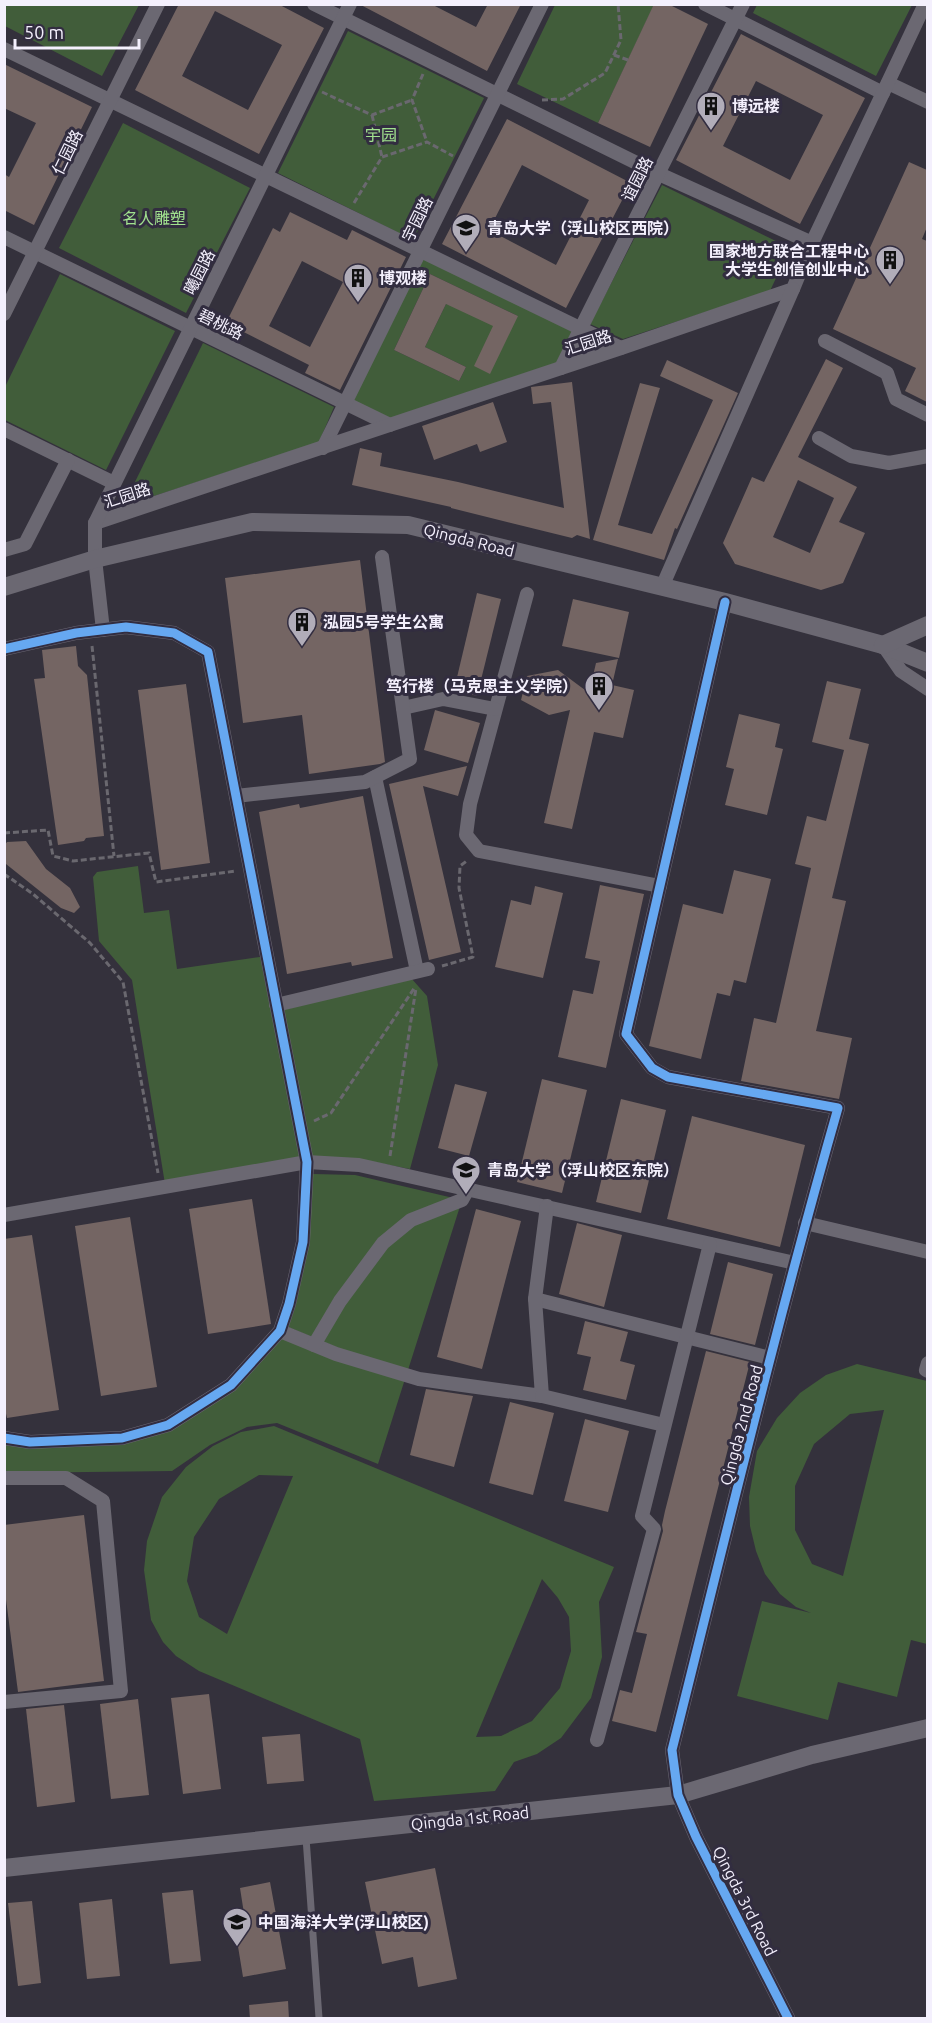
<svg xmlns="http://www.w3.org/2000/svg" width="932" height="2023" font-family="Ubuntu,'Noto Sans SC',sans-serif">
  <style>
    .green { fill: #415d3a; fill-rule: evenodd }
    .building { fill: #746563; fill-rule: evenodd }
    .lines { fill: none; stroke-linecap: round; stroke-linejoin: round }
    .path { stroke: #6a686f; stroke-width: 3; stroke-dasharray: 6 3; stroke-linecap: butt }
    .service { stroke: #6b6872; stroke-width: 7 }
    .minor { stroke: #6b6872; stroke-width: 14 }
    .tertiary { stroke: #6b6872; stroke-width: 18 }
    .cycleway-casing { stroke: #322d40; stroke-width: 13 }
    .cycleway { stroke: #66a8f1; stroke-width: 9 }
    .labels { text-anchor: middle; stroke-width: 6; stroke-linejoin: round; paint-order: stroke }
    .poi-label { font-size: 16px; font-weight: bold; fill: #f4f0fd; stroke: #322d40; text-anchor: start }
    .park-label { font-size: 16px; fill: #a1e28e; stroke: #322d40 }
    .street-label { font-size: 16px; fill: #f4f0fd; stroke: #322d40 }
  </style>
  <rect width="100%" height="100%" fill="#34313c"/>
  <g class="green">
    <path d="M4,5L5,4L139,5L102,76L5,26Z"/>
    <path d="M555,5H654L598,123L517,84Z"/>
    <path d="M757,5V4L912,5L876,76L753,13Z"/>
    <path d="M348,31L484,98L413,240L278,173Z"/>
    <path d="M123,123L250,188L186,313L59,248Z"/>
    <path d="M662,185L790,248L770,291L623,339L590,324Z"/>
    <path d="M422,258L574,330L557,364L391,419L352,400ZM430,274L518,316L446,304L425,347L466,367L459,381L394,350Z"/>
    <path d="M60,274L175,331L106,470L5,420V387Z"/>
    <path d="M203,343L334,407L319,442L151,497L133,486Z"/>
    <path d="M138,866L144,913L169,910L177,969L260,957L301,1158L165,1184L132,980L99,941L93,877L97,872Z"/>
    <path d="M411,978L427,996L438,1065L410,1169L358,1159L312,1157L283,1010Z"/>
    <path d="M313,1174L355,1175L462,1200L408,1370L338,1348L288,1327L295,1308L309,1244Z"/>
    <path d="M281,1338L405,1379L378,1464L277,1423L247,1427L210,1445L172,1471L5,1473V1443L31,1447L120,1445L171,1429Z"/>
    <path d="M857,1364L927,1381V1644L911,1640L897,1697L838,1682L828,1720L737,1696L762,1601L811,1613L796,1607L780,1594L765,1574L756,1551L750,1526L749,1497L757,1451L777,1418L800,1393L826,1375ZM884,1410L843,1576L812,1564L795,1530V1486L814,1444L850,1414Z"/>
    <path d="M274,1426L614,1567L599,1602L602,1657L591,1698L561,1738L537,1754L514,1762L495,1791L374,1801L360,1739L199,1671L176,1656L163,1642L151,1620L144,1570L147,1541L162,1497L186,1467L213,1446L241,1432ZM259,1475L293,1476L227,1634L199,1617L187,1581L194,1537L219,1499ZM542,1579L558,1598L569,1617L571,1651L560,1688L532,1721L501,1736L476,1737Z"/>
  </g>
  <g class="building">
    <path d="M179,4H278L324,28L259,154L135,90ZM215,11L282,45L248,110L182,76Z"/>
    <path d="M359,4H431L476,27L488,4H521L487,71Z"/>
    <path d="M654,4H668L708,24L650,147L598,123Z"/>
    <path d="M741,34L865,98L800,224L676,160ZM756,81L823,115L790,180L723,146Z"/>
    <path d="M4,64L92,107L34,225L4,210V174L9,177L36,123L4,108Z"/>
    <path d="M507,119L631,183L566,308L442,244ZM522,165L589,200L556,265L489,230Z"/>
    <path d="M909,162L927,170V227L922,239L927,241V402L905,391L916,368L833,329Z"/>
    <path d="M290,212L347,240L352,230L406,257L340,390L305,373L309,365L226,323L273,228L280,232ZM302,261L343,282L310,347L269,326Z"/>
    <path d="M430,274L518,316L490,374L474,366L493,326L446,304L425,347L466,367L459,381L394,350Z"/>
    <path d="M826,359L843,368L798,457L857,487L839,522L865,533L843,583L821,590L735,564L723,543L752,477L764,482ZM798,480L834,498L810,553L773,537Z"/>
    <path d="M667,360L738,393L677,529L675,528L664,560L593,540L640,383L660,388L618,525L652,534L713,400L660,376Z"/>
    <path d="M572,382L590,539L577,535L572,538L451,508V507L352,485L360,448L382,453L380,466L458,482L564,508L551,402L533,404L531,387Z"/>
    <path d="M493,402L507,442L480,452L477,444L434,460L422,426Z"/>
    <path d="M360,560L385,762L380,764L309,774L302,715L243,723L225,578Z"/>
    <path d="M477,593L501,599L477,696L454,690Z"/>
    <path d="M573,599L629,612L619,658L562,646Z"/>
    <path d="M76,646L78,666L87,675L104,836L86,838L84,841L58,845L34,679L45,678L42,650Z"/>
    <path d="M618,659L612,685L634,690L623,738L594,732L572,829L544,823L570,710L549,715L521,700L527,676L558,670L589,693L596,663Z"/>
    <path d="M827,681L861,689L849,739L869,744L832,898L846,901L816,1031L852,1038L839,1099L741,1081L754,1018L776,1023L811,868L795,864L807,816L826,821L844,750L812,742Z"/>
    <path d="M186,684L210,863L161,870L138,690Z"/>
    <path d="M435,710L480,723L468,763L424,750Z"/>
    <path d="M739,714L780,724L775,747L783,749L767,815L725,805L734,769L726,767Z"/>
    <path d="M467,766L458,796L423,786L461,952L429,960L389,784Z"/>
    <path d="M363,796L393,958L352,966L351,962L287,974L259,812L299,804L300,808Z"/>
    <path d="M26,841L46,869L70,888L80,907L74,913L61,908L6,864L4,846L7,842Z"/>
    <path d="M734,870L771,879L746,983L734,980L730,996L717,993L701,1059L649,1046L683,904L723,914Z"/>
    <path d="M600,885L644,894L606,1068L558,1057L573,990L593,994L600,961L585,958Z"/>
    <path d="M535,886L563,893L543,978L495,967L511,900L531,905Z"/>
    <path d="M542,1079L587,1090L562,1193L517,1182Z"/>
    <path d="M455,1084L487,1092L469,1156L438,1148Z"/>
    <path d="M621,1099L666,1110L641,1213L596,1202Z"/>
    <path d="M692,1116L805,1145L780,1247L667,1219Z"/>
    <path d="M252,1199L271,1324L208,1334L189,1209Z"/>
    <path d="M476,1209L521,1221L482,1369L437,1357Z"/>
    <path d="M130,1217L157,1387L101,1396L75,1226Z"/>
    <path d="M577,1223L622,1235L604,1307L559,1294Z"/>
    <path d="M32,1235L59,1410L7,1418L4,1405V1239Z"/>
    <path d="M728,1262L773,1274L755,1345L710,1334Z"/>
    <path d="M585,1321L628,1332L620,1361L635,1365L626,1400L583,1390L591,1357L577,1354Z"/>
    <path d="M706,1351L750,1362L656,1732L612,1721L620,1690L632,1693L647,1634L636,1632L663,1531L662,1525L665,1511Z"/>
    <path d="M426,1389L473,1396L454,1467L410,1455Z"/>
    <path d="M510,1402L554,1413L533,1495L489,1483Z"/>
    <path d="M585,1419L629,1431L608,1512L564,1501Z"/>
    <path d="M84,1515L104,1681L18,1692L4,1584V1525Z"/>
    <path d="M209,1694L221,1789L183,1794L171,1698Z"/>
    <path d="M138,1699L149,1795L111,1799L100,1704Z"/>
    <path d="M64,1705L75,1802L37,1807L26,1709Z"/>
    <path d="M300,1734L304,1781L267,1784L262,1737Z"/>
    <path d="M435,1868L457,1979L418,1987L413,1957L382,1964L365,1882Z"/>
    <path d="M270,1882L286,1969L243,1977L234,1922L245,1920L240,1888Z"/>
    <path d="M193,1890L201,1961L170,1964L162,1893Z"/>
    <path d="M112,1899L120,1976L87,1979L79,1903Z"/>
    <path d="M32,1901L41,1983L18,1986L8,1903Z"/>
    <path d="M288,2001L289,2019H250L249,2005Z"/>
  </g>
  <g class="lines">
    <g class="path">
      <path d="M614,55L628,60"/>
      <path d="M423,74L412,100L427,142"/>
      <path d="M322,92L372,115L412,100"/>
      <path d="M542,100L563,99L605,73L621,40L618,4"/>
      <path d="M372,115L382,157"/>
      <path d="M354,203L382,157L427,142L453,156"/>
      <path d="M92,646L114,856"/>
      <path d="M4,833L48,830L53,856L73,861L149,853L156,882L236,871"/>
      <path d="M4,874L33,894L90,943L123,982L158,1173"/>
      <path d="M442,966L473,957L459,888L460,866L468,860"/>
      <path d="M314,1121L331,1113L415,987"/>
      <path d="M390,1156L416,988"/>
    </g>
    <path class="service" d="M306,1838L319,2018"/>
    <g class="minor">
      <path d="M314,4L659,174L812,243"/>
      <path d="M705,4L883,93"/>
      <path d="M4,49L621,348"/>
      <path d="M888,83L928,102"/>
      <path d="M4,237L390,425"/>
      <path d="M4,314L158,4"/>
      <path d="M825,341L887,373L896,399L928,415"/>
      <path d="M561,368L743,4"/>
      <path d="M4,429L114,483"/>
      <path d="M819,438L851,456L889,463L928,456"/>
      <path d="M323,448L542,4"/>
      <path d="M95,523L621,348L793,289L812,243L925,4"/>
      <path d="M4,550L25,544L68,460"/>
      <path d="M662,587L793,289"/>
      <path d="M527,594L470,804L466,835L479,851L660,886"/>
      <path d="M725,602L626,1034L652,1068L668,1077L838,1108C777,1321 726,1535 672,1750L678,1795L696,1837L788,2018"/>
      <path d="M103,630L95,559V523L350,4"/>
      <path d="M883,645L901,671L928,689"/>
      <path d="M4,649L76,633L126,627L174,633L208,652L307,1162L303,1242L289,1304L280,1331L231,1385L168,1425L122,1438L30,1442L4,1438"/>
      <path d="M403,708L443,699L495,709"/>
      <path d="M375,777L417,971"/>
      <path d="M236,796L365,782L410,759L382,557"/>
      <path d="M276,1005L428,969"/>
      <path d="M4,1215L307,1162L359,1165L795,1263"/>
      <path d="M805,1223L928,1252"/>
      <path d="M535,1299L770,1358"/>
      <path d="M280,1331L336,1354L419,1379L542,1396L535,1299L547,1206"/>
      <path d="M314,1345L340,1301L383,1243L411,1220L462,1200L468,1189"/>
      <path d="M928,1363L926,1370L928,1371"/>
      <path d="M542,1396L664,1425"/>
      <path d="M4,1478H66L103,1501L121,1691L4,1702"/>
      <path d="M597,1740L654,1529L642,1516L710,1244"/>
    </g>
    <g class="tertiary">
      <path d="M4,587L95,559L252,522L408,525L725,602L883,645L928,663"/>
      <path d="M883,645L928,625"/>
      <path d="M4,1868L678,1795L812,1755L928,1728"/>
    </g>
    <g class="cycleway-casing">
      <g id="cycleway">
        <path d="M725,602L626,1034L652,1068L668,1077L838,1108C777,1321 726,1535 672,1750L678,1795L696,1837L788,2018"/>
        <path d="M4,649L76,633L126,627L174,633L208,652L307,1162L303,1242L289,1304L280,1331L231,1385L168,1425L122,1438L30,1442L4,1438"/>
      </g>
    </g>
    <use href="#cycleway" class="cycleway"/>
  </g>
  <defs>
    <g id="building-pin" transform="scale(1.5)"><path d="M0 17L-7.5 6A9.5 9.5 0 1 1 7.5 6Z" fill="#b1adb9" stroke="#322d40"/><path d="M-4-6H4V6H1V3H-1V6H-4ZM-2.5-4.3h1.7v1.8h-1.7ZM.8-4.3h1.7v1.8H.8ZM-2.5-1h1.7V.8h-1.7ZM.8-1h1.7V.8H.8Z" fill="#111"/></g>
    <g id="university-pin" transform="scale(1.5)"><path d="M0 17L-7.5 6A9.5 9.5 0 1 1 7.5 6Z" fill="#b1adb9" stroke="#322d40"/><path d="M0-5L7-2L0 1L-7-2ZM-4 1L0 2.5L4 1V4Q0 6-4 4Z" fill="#111"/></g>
  </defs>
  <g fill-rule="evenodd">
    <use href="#building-pin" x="711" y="106"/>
    <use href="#university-pin" x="466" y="228"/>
    <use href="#building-pin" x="890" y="260"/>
    <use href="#building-pin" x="358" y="278"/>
    <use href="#building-pin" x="302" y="622"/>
    <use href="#building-pin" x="599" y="686"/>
    <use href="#university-pin" x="466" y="1170"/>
    <use href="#university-pin" x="237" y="1922"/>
  </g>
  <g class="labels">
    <g class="poi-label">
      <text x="732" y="112">博远楼</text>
      <text x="487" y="234">青岛大学（浮山校区西院）</text>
      <text x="869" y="257" text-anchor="end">国家地方联合工程中心<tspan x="869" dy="18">大学生创信创业中心</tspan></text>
      <text x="379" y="284">博观楼</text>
      <text x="323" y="628">泓园5号学生公寓</text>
      <text x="578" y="692" text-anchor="end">笃行楼（马克思主义学院）</text>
      <text x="487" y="1176">青岛大学（浮山校区东院）</text>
      <text x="258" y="1928">中国海洋大学(浮山校区)</text>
    </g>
    <g class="park-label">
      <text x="381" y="141">宇园</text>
      <text x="154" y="224">名人雕塑</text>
    </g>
    <g class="street-label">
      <text transform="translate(67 152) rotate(-64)" y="6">仁园路</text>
      <text transform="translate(637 179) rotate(-63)" y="6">谊园路</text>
      <text transform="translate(417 219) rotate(-64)" y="6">宇园路</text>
      <text transform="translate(199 272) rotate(-63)" y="6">曦园路</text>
      <text transform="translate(221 324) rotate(26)" y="6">碧桃路</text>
      <text transform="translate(588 342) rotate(-18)" y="6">汇园路</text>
      <text transform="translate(127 495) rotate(-18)" y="6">汇园路</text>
      <text transform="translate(469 540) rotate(14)" y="6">Qingda Road</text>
      <text transform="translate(741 1425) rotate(-75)" y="6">Qingda 2nd Road</text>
      <text transform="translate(470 1818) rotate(-6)" y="6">Qingda 1st Road</text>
      <text transform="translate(745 1901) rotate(63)" y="6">Qingda 3rd Road</text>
    </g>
  </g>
  <rect width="932" height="2023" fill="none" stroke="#f4f0fd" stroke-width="12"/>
  <path d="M15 39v9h124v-9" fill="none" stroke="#f4f0fd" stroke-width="3"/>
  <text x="24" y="39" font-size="18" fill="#f4f0fd" stroke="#322d40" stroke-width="4.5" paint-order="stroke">50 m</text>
</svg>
